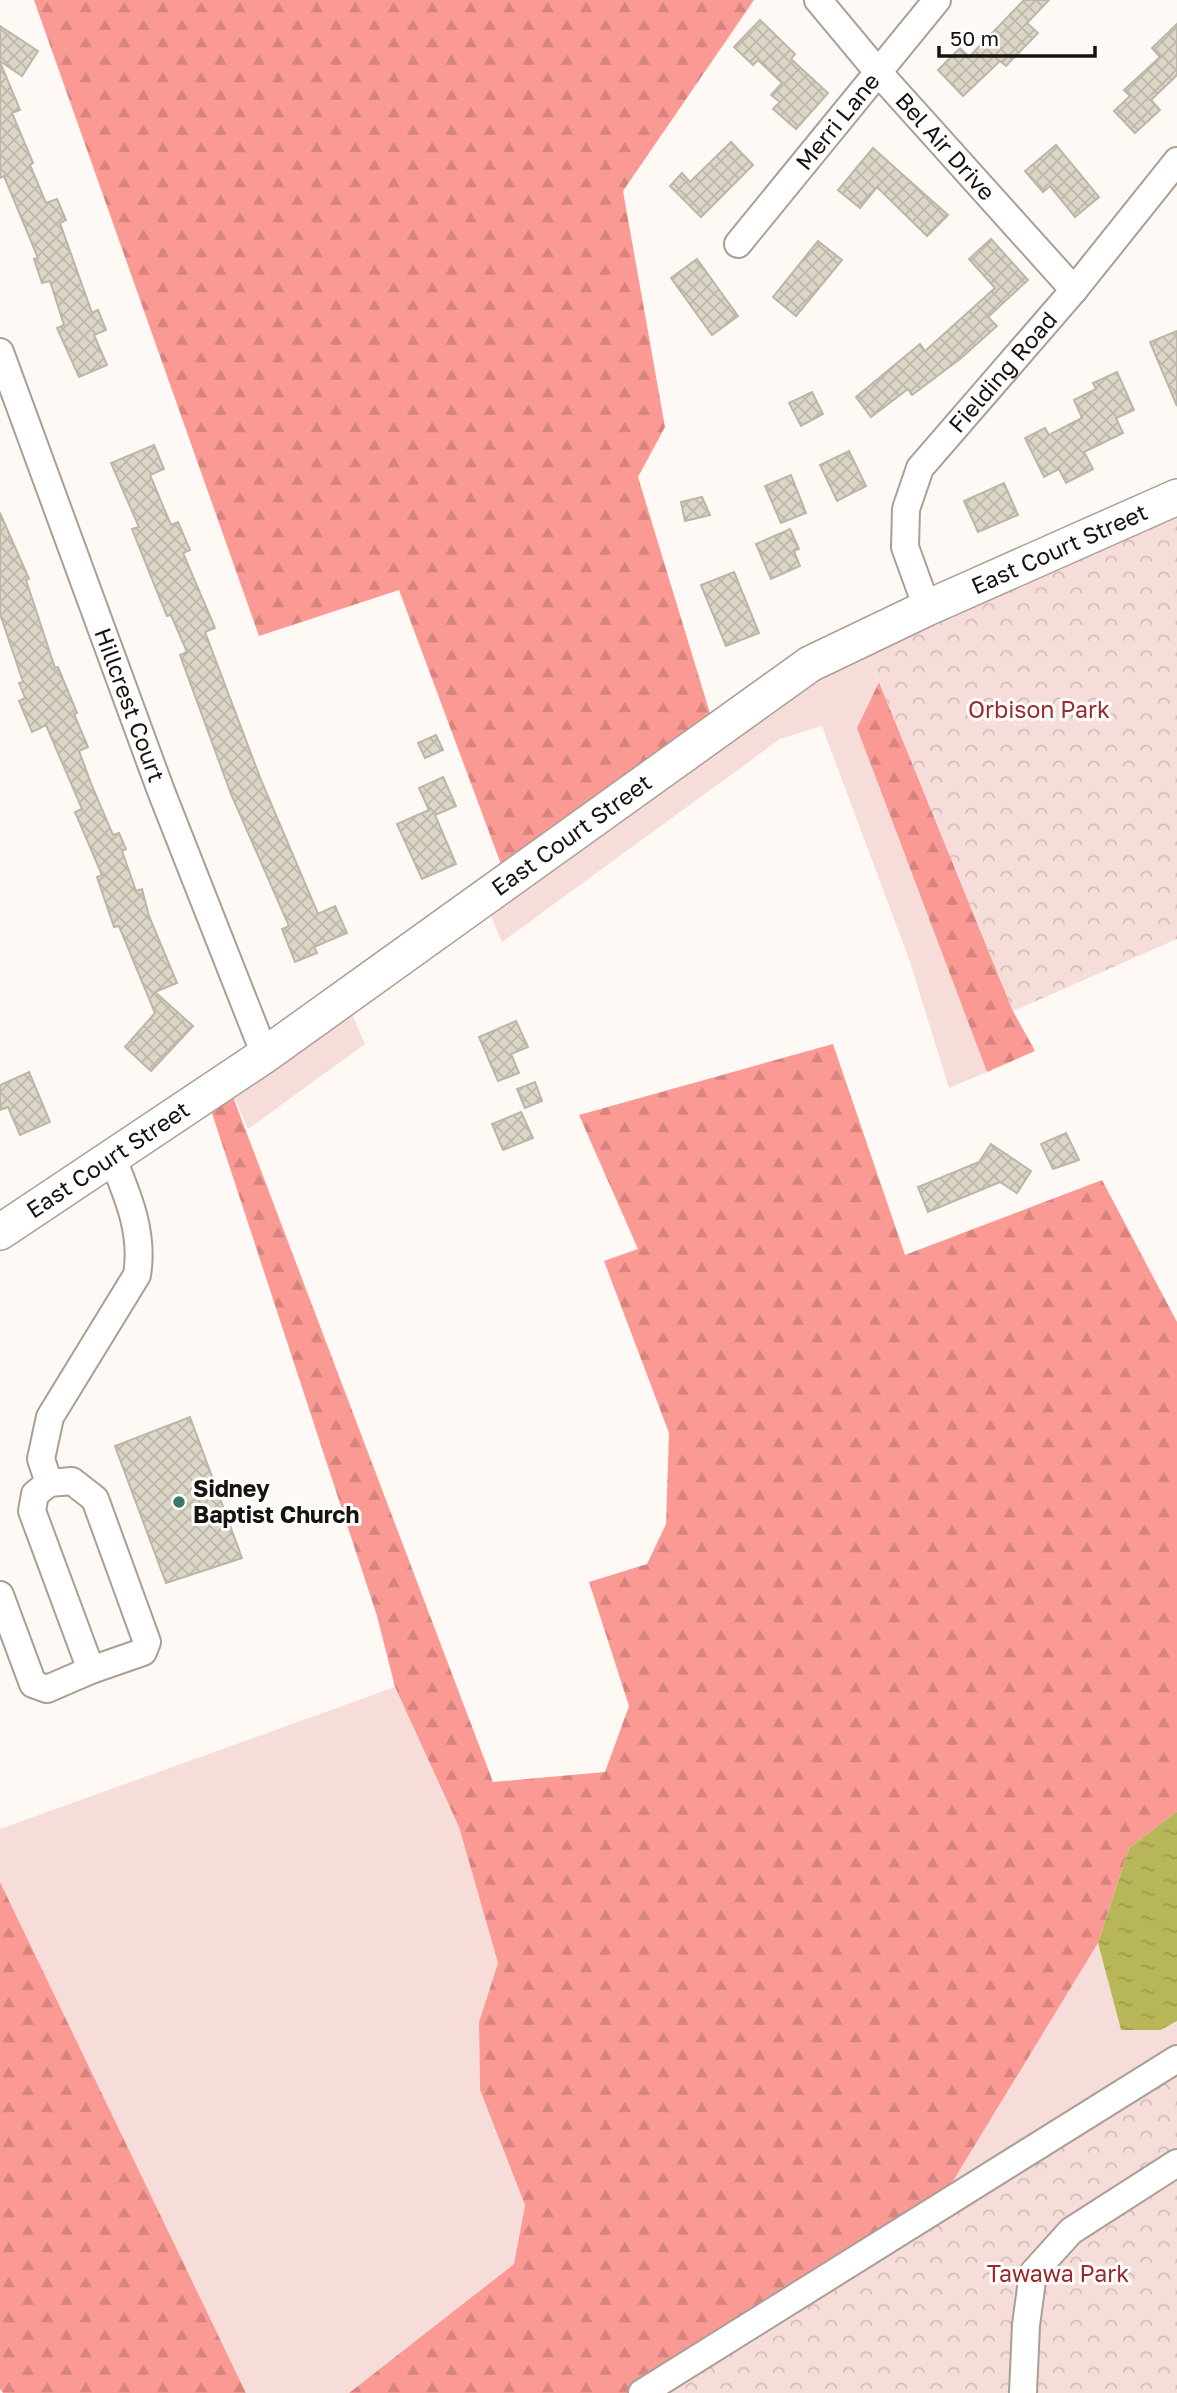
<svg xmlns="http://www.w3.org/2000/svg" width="1177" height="2393" font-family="'Golos Text',sans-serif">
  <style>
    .grass { fill: #f6ddda }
    .forest { fill: url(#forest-firs) }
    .park { fill: url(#park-crowns) }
    .water { fill: url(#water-ripples) }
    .building { fill: url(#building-cross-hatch); stroke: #bcb6a8; stroke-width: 2 }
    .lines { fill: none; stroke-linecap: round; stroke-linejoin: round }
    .minor-casing { stroke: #aa9f94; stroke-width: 30 }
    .major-casing { stroke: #aa9f94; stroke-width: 38 }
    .minor { stroke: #fff; stroke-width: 26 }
    .major { stroke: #fff; stroke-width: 35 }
    .poi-dot { fill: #397866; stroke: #fff; stroke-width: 2.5 }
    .labels { text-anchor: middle; stroke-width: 6; stroke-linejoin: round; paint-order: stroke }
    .street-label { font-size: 23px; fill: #17130f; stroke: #fff }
    .park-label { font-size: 23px; fill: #99292c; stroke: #fff }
    .poi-label { font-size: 23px; font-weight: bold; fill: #17130f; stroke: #fff; text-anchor: start }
  </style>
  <defs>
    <pattern id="forest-firs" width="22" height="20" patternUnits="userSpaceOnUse" patternTransform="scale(1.75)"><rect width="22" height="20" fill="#fb9a94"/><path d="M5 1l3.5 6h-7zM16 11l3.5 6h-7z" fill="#d6847e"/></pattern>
    <pattern id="park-crowns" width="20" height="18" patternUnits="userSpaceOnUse" patternTransform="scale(1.75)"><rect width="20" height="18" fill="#f6ddda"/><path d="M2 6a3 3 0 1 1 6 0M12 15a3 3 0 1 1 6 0" fill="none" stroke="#d2bdba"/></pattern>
    <pattern id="water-ripples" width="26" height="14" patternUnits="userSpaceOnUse" patternTransform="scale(1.75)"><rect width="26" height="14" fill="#b7b759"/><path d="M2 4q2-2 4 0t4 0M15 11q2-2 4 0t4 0" fill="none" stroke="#9d9c4c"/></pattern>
    <pattern id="building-cross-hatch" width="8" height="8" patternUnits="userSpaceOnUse" patternTransform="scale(1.75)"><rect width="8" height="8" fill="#dcd6c7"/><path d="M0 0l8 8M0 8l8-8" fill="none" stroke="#bcb7aa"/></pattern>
  </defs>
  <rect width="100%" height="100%" fill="#fef9f4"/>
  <g class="grass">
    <path d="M862,639L879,682L857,728L987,1072L949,1088L910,962L822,726L780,739L502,942L484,900Z"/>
    <path d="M345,999L365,1044L248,1129L227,1081Z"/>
    <path d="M395,1687L459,1827L498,1963L479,2022L480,2090L525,2205L514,2264L349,2393H246L0,1882V1829Z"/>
    <path d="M1098,1943L1121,2030H1161L1177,2021V2059L936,2209Z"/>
  </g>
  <g class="forest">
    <path d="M34,0H754L623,191L665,427L638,477L716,733L508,883L399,590L259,636Z"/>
    <path d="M879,682L1013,1011L1035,1051L987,1072L857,728Z"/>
    <path d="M833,1044L905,1255L1102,1180L1177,1322V1811L1129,1848L1098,1943L936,2209L642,2393H349L514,2264L525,2205L480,2090L479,2022L498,1963L459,1827L395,1687L377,1616L206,1095L227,1081L493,1782L605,1772L629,1706L589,1582L647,1564L666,1524L669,1433L604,1261L638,1249L579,1115Z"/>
    <path d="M0,1882L246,2393H3L0,2389Z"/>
  </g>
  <g class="park">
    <path d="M1177,497V939L1013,1011L862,639Z"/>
    <path d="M1177,2059V2393H642Z"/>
  </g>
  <path class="water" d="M1177,1811V2021L1161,2030H1121L1098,1943L1129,1848Z"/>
  <g class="building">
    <path d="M1024,0H1049L1027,23L1038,33L1006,66L1000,61L963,96L938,70L960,48L969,57Z"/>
    <path d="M760,20L795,54L791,59L828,93L796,129L773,109L780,102L771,95L782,83L758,60L753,65L734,47Z"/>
    <path d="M1177,24V75L1151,100L1160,110L1135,133L1114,111L1130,96L1124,90L1160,57L1152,48Z"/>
    <path d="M0,26L38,51L22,76L0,61Z"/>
    <path d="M0,62L20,110L12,113L33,163L30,165L46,203L57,199L66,220L60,223L92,313L98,310L106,330L94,335L107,365L79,377L57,328L64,325L50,281L42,283L34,259L38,258L4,176L0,178Z"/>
    <path d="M731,142L753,165L701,217L670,186L682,173L690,182Z"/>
    <path d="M1056,145L1099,197L1075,217L1050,186L1043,192L1025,171Z"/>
    <path d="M873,148L948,215L927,236L877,187L860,208L838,190Z"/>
    <path d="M991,239L1028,280L988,317L997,326L960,359L912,395L908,389L871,417L856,397L920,344L925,351L995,288L969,259Z"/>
    <path d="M818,241L842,260L796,316L773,297Z"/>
    <path d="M697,259L738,316L712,335L671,278Z"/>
    <path d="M1177,331V406L1150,342Z"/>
    <path d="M1117,372L1134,410L1116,418L1123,433L1084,452L1093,469L1066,483L1059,469L1044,477L1025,438L1045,428L1049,435L1082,418L1074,400L1096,389L1093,383Z"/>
    <path d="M812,392L823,414L801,426L789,403Z"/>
    <path d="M154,445L164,469L150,475L171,525L178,522L190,550L183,553L215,628L205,632L261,780L318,914L335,906L347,933L314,947L317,953L295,962L282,929L289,926L231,794L180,655L187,652L171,615L167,616L158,594L132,529L139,527L111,463Z"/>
    <path d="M849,451L866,486L837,501L820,465Z"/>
    <path d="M791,475L806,513L781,523L765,486Z"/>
    <path d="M1004,483L1018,515L978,532L964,501Z"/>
    <path d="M702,497L710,515L685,521L681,502Z"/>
    <path d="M0,513L29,579L26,580L55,668L58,667L77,713L74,714L88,747L79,751L92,786L113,835L119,833L126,849L122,851L136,891L142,889L149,916L177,983L155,992L193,1026L151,1071L125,1047L155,1013L119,926L114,927L97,877L102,875L75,812L82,809L46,725L32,732L19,701L25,698L19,683L23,682L0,614Z"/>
    <path d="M790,529L799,549L794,551L800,566L771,579L756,544Z"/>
    <path d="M734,572L759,633L726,646L701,585Z"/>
    <path d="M436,735L443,750L425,758L418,743Z"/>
    <path d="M443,777L456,806L435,815L456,864L422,879L397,824L429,810L419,788Z"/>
    <path d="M516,1021L528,1047L511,1054L519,1073L498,1081L479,1037Z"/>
    <path d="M29,1072L50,1122L20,1135L8,1107L0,1110V1085Z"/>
    <path d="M535,1082L542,1101L525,1108L517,1089Z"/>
    <path d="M521,1112L533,1138L503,1150L492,1124Z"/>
    <path d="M1066,1133L1079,1160L1053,1169L1041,1144Z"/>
    <path d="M991,1144L1031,1171L1017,1193L1000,1182L928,1212L918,1187L979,1162Z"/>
    <path d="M190,1417L242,1558L166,1583L115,1446Z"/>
  </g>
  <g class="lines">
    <g class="minor-casing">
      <g id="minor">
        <path id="s1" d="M818,0L878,72L1074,290"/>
        <path id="s2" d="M738,244L937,0"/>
        <path id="s3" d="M0,352L161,791L265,1055"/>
        <path id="s4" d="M927,608L905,547L906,509L920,468L1074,290L1177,161"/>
        <path d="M49,1483L72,1481L95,1499L147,1642L143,1652L91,1670L32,1511L35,1494L49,1483L41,1459L50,1417L137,1275C144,1233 128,1196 112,1157"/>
        <path d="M0,1595L33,1684L47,1689L91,1670"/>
        <path d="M642,2393L1177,2059"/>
        <path d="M1023,2393L1026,2325L1033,2273L1071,2231L1177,2163"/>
      </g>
    </g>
    <g class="major-casing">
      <g id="major">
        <path id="s5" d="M0,1232L265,1055L810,664L927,608L1177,497"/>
      </g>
    </g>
    <use href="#minor" class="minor"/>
    <use href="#major" class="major"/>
  </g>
  <circle class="poi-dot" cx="179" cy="1502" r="7"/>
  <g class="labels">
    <g class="street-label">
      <text dy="8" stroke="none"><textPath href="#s2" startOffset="158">Merri Lane</textPath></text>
      <text dy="8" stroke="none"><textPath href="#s1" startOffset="194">Bel Air Drive</textPath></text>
      <text dy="8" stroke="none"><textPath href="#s4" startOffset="273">Fielding Road</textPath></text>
      <text dy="8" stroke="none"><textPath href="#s5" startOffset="1264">East Court Street</textPath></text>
      <text dy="8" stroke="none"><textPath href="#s3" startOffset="376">Hillcrest Court</textPath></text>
      <text dy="8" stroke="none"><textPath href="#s5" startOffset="696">East Court Street</textPath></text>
      <text dy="8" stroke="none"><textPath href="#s5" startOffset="130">East Court Street</textPath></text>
    </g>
    <g class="park-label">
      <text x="1039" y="718">Orbison Park</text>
      <text x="1058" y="2282">Tawawa Park</text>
    </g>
    <g class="poi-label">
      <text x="193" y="1497">Sidney<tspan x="193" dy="26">Baptist Church</tspan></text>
    </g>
  </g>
  <path d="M939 46v10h156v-10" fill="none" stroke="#17130f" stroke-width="3.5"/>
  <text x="950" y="46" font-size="21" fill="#17130f" stroke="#ffffff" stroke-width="5" paint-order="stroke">50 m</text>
</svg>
